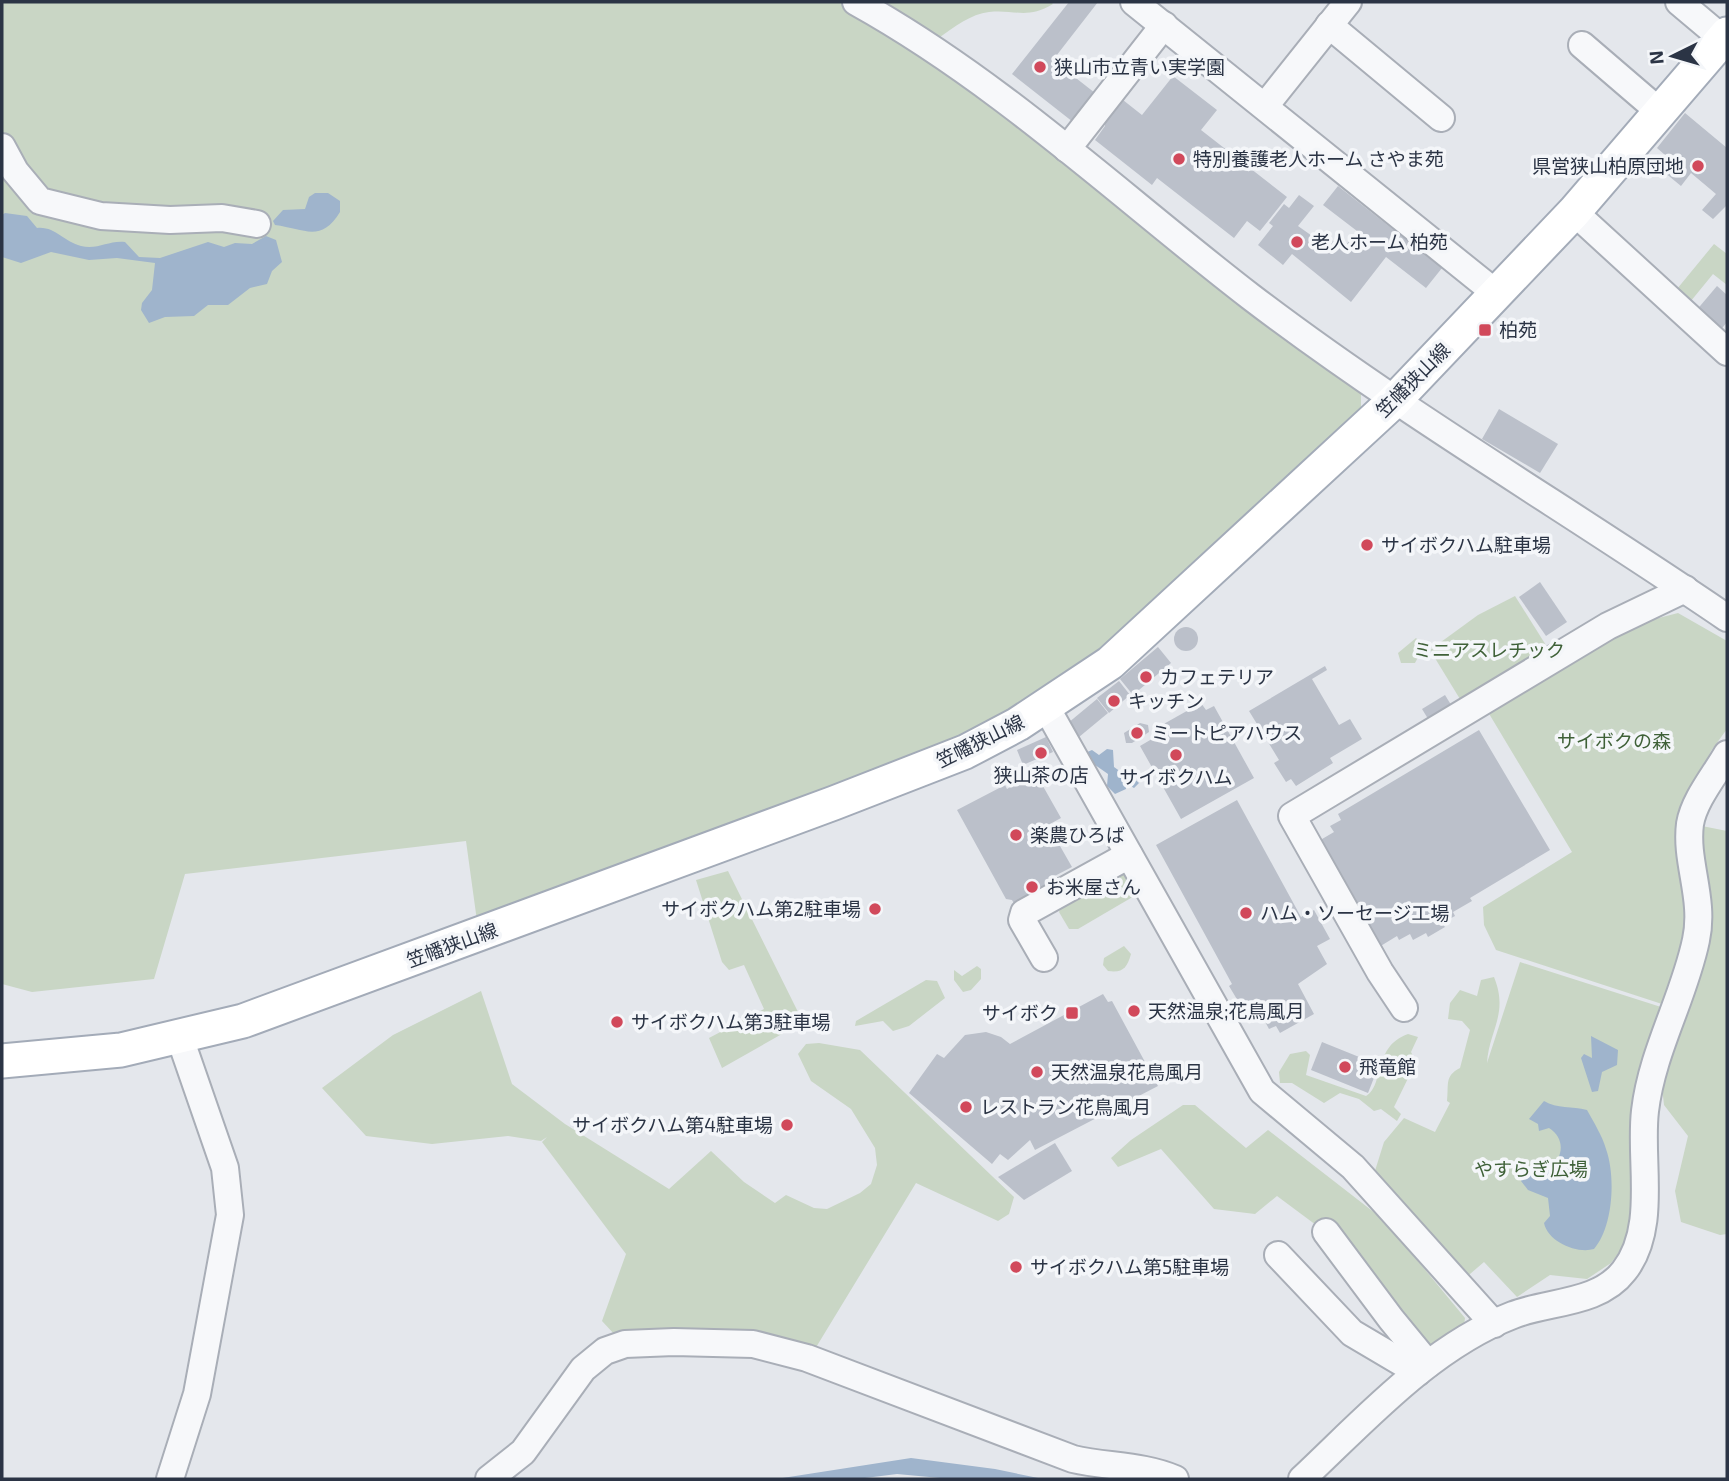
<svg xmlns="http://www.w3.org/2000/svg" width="1729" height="1481" font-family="'Exo 2','Noto Sans JP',sans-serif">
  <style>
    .green { fill: #c9d6c5 }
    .water { fill: #9fb4cc }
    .building { fill: #bbc0ca }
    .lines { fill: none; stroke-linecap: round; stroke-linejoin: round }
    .minor-casing { stroke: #a9aeb7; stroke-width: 30 }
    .major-casing { stroke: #a3abb8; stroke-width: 37 }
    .minor { stroke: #f7f8fa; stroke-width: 26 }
    .major { stroke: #fff; stroke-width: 33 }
    .poi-dot { fill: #d1495b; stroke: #f4f6f9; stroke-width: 2.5 }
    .labels { text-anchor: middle; stroke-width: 7; stroke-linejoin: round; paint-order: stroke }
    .poi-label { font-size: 19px; fill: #2b3445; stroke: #f4f6f9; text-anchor: start }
    .street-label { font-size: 19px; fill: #2b3445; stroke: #f4f6f9 }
    .park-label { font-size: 19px; fill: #3f6138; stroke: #f4f6f9 }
  </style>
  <rect width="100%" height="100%" fill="#e4e7ec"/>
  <g class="green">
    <path d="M2,2H1051L1053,4C1026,20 1015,9 989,12C971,14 954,27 940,37L1354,384L1361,393V411L1121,638L974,736L477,921L466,841L185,874L154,979L32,992L2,984Z"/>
    <path d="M1714,244L1727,254V285L1713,274L1686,307L1677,289Z"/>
    <path d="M1515,596L1549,650L1463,704L1430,650L1478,615Z"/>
    <path d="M1678,613L1727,641V729L1711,751L1681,813L1688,913L1682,946L1662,1004L1496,950L1484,925L1483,907L1572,852L1485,707L1628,626Z"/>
    <path d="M1416,638L1424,646L1415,663H1401L1398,653Z"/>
    <path d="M1702,826L1727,831V1234L1720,1235L1681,1222L1675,1191L1688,1136L1664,1105L1661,1078Z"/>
    <path d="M728,871L803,1022L722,1068L709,1038L764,1009L744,965L729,970L722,962L696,880Z"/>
    <path d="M1123,871L1131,880L1136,895L1078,929H1069L1059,912L1061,907Z"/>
    <path d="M1124,946L1131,954C1127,968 1123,973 1108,971L1103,965L1104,958Z"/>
    <path d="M1520,962L1661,1007L1634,1110L1635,1210L1626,1243L1611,1263L1587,1279L1550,1275L1517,1297L1484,1262L1463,1280L1374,1174L1384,1142L1404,1118L1435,1132L1450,1103L1447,1101C1449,1085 1444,1076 1460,1068L1470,1030L1462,1021L1448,1019L1450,1003L1460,990L1477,996L1481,980L1494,977C1509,1014 1489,1030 1487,1063Z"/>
    <path d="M977,966L981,969V979L971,990L963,992L954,980V970L962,976Z"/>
    <path d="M926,980L937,981L945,998L909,1026L893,1031L883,1021L855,1026L856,1021Z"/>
    <path d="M481,991L512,1084L565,1124L669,1189L711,1151L744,1182L775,1203L786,1195L814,1208L827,1209L860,1193L871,1184L877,1165L875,1148L851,1109L811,1081L798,1054L806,1044L819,1043L860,1050L1014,1197L1009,1214L998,1221L916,1183L815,1349L615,1335L602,1321L626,1254L542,1142L547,1137L541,1141L508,1136L432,1144L366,1136L322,1088L393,1035Z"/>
    <path d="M1408,1034L1418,1037L1411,1052L1416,1062L1394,1107L1401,1114L1397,1121L1381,1109L1374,1111L1359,1099L1340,1093L1324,1103L1292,1083H1280L1279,1072L1290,1054L1306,1051L1310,1055L1306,1075L1366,1096C1385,1085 1372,1047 1408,1034Z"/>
    <path d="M1183,1105H1195L1246,1148L1268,1130L1384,1220L1465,1318L1463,1334L1428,1348L1320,1228L1277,1196L1255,1214L1214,1209L1161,1149L1118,1167L1111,1158L1131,1140Z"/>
  </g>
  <g class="water">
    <path d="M315,193H328L340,201V212C321,243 305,229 275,225L273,221L283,210L305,209L309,197Z"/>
    <path d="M5,213L27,216L37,228C55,226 64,242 81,246C98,250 109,240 125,242L139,257L160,258L208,242L224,247L235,243L252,244L266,236L276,240L282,262L272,271L267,284L250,288L228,305H208L194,316L165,317L149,323L141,310L142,303L152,290L155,263L117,258L89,260L51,252L21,263L2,257V215Z"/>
    <path d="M1107,749L1113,750L1114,767L1121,772L1124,779L1130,775L1139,783L1134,788L1126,783V789L1115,794L1107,786L1108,774L1088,760L1085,753L1092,750L1099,755Z"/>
    <path d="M1591,1036L1618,1050L1617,1065L1602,1072L1598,1091L1592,1092L1581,1058L1584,1054L1592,1058Z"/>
    <path d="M1544,1101C1557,1109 1572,1106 1587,1110C1594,1123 1602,1135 1606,1149C1616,1177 1613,1227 1594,1249C1577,1254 1548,1242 1544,1223L1550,1216L1548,1198L1528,1190L1521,1181L1527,1167L1550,1170C1563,1157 1566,1139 1549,1128L1539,1131L1538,1124L1529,1119Z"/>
    <path d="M911,1458L995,1469L1043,1479H951L897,1474L857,1479H776Z"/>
  </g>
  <g class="building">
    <path d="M1069,2H1098L1053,60L1095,93L1073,122L1012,74Z"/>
    <path d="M1173,76L1217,110L1201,130L1287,197L1260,231L1247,221L1234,238L1157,178L1152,185L1095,140L1105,126V118L1123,100L1142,115Z"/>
    <path d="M1685,113L1727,148V205L1713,219L1702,210L1716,194L1691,173L1681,186L1664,172L1672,161L1657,148Z"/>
    <path d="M1338,186L1442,268L1426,288L1386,257L1351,302L1292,254L1283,265L1258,245L1273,226L1269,223L1284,204L1289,208L1299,195L1314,206L1298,226L1315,238L1321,231L1343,249L1357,231L1323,205Z"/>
    <path d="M1717,286L1727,295V322L1719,332L1695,312Z"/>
    <path d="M1499,409L1558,444L1540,473L1482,439Z"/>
    <path d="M1540,582L1567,622L1546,636L1519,597Z"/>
    <circle cx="1186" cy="639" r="12"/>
    <path d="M1158,647L1171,663L1133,695L1120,679Z"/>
    <path d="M1325,666L1327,670L1312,679L1339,725L1350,719L1362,739L1330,758L1333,763L1296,786L1291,779L1286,782L1274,763L1279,760L1249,711Z"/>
    <path d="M1119,681L1130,695L1109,713L1097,698Z"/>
    <path d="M1445,695L1453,708L1430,722L1422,709Z"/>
    <path d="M1097,699L1108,713L1079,737L1068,723Z"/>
    <path d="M1201,703L1206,710L1214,706L1254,778L1181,819L1140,746L1157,736L1153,730Z"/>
    <path d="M1140,723L1148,725L1149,732L1132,743H1126L1124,733Z"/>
    <path d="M1479,730L1550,850L1470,898L1472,901L1453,912L1455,916L1442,923L1445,927L1428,937L1426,933L1413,940L1410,934L1399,940L1397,936L1379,947L1317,842L1334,832L1330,826L1341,820L1338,814Z"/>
    <path d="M1046,737L1053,752L1023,765L1017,750Z"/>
    <path d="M1035,772L1061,818L1048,825L1072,867L1047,880L1052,889L1017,909L1012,900L1006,899L957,810L1005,785L1007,789Z"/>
    <path d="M1237,800L1301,917L1314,910L1330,939L1317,946L1327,964L1298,984L1314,1014L1280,1033L1276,1026L1269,1029L1256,1005L1247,1010L1242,999L1238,1001L1229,986L1232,984L1156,845Z"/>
    <path d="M1103,994L1108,1002L1112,1001L1158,1086L1035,1150L1030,1140L1008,1160L1000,1154L992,1164L909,1093L937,1054L944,1058L965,1035L986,1032L1001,1037L1010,1044Z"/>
    <path d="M1322,1042L1379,1065L1368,1093L1311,1070Z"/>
    <path d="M1055,1143L1072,1171L1024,1200L998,1177Z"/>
  </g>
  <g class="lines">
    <g class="minor-casing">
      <g id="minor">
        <path d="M856,2C1000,82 1120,196 1251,297C1403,413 1569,510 1727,618"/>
        <path d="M1134,2L1497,294"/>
        <path d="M1679,2L1723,39"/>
        <path d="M1329,25L1441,118"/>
        <path d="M1582,45L1660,112"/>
        <path d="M1265,106L1348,2"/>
        <path d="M2,147L15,171L40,201L101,216L170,220L222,218L257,224"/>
        <path d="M1067,149L1164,25"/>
        <path d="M1574,212L1727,352"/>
        <path d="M1046,707L1262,1091L1353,1167L1494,1324"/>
        <path d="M1044,958L1022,920L1024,913L1129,855"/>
        <path d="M1404,1008L1380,972L1292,816L1608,626L1685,589"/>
        <path d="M1326,1232L1391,1319L1428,1364"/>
        <path d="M1278,1255L1352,1333L1418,1372"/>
        <path d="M170,1479L197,1394L230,1215L225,1168L180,1038"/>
        <path d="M489,1479L523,1452L583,1369L605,1351L625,1344L674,1342L753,1344L807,1358L1073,1459C1107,1467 1143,1465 1175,1479"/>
        <path d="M1302,1479C1365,1420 1430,1347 1513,1315C1549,1301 1599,1304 1624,1271C1658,1228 1639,1161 1645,1111C1652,1051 1684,998 1696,940C1705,899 1685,862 1690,824C1694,800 1715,775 1727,754"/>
      </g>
    </g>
    <g class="major-casing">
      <path id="major" d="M2,1061L121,1050L243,1021L834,803L965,752L1018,724L1110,663L1394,401L1574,212L1727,34"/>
    </g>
    <use href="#minor" class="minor"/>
    <use href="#major" class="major"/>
  </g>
  <g class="poi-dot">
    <circle cx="1040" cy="67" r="7"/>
    <circle cx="1179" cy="159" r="7"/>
    <circle cx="1698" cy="166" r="7"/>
    <circle cx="1297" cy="242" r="7"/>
    <rect x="1478" y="323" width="14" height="14" rx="3.5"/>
    <circle cx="1367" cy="545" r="7"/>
    <circle cx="1146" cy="677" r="7"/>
    <circle cx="1114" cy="701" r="7"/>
    <circle cx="1137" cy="733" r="7"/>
    <circle cx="1041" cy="753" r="7"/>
    <circle cx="1176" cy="755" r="7"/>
    <circle cx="1016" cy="835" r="7"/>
    <circle cx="1032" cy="887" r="7"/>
    <circle cx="875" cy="909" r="7"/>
    <circle cx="1246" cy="913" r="7"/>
    <circle cx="1134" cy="1011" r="7"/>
    <rect x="1065" y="1006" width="14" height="14" rx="3.5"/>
    <circle cx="617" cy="1022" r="7"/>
    <circle cx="1345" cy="1067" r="7"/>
    <circle cx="1037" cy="1072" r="7"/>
    <circle cx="966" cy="1107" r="7"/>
    <circle cx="787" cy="1125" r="7"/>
    <circle cx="1016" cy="1267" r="7"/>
  </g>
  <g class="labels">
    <g class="poi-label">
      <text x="1054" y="74">狭山市立青い実学園</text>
      <text x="1193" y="166">特別養護老人ホーム さやま苑</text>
      <text x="1684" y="173" text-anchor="end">県営狭山柏原団地</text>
      <text x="1311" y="249">老人ホーム 柏苑</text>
      <text x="1499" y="337">柏苑</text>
      <text x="1381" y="552">サイボクハム駐車場</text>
      <text x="1160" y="684">カフェテリア</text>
      <text x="1128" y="708">キッチン</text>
      <text x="1151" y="740">ミートピアハウス</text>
      <text x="1041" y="782" text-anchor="middle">狭山茶の店</text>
      <text x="1176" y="784" text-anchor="middle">サイボクハム</text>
      <text x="1030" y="842">楽農ひろば</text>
      <text x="1046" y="894">お米屋さん</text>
      <text x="861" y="916" text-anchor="end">サイボクハム第2駐車場</text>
      <text x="1260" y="920">ハム・ソーセージ工場</text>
      <text x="1148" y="1018">天然温泉;花鳥風月</text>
      <text x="1058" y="1020" text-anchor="end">サイボク</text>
      <text x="631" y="1029">サイボクハム第3駐車場</text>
      <text x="1359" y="1074">飛竜館</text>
      <text x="1051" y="1079">天然温泉花鳥風月</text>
      <text x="980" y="1114">レストラン花鳥風月</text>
      <text x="773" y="1132" text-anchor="end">サイボクハム第4駐車場</text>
      <text x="1030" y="1274">サイボクハム第5駐車場</text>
    </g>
    <g class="street-label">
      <text transform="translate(1413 380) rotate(-45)" y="7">笠幡狭山線</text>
      <text transform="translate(980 741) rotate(-26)" y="7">笠幡狭山線</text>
      <text transform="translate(452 945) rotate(-20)" y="7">笠幡狭山線</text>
    </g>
    <g class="park-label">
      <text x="1489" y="657">ミニアスレチック</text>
      <text x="1614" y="748">サイボクの森</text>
      <text x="1531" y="1176">やすらぎ広場</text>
    </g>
  </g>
  <rect width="1729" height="1481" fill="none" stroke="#2b3445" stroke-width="7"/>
  <g transform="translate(1673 56) rotate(265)" stroke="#f4f6f9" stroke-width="5" paint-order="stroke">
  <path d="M0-5L12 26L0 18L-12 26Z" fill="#2b3445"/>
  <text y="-10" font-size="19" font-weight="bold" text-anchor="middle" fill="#2b3445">N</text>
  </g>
</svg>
